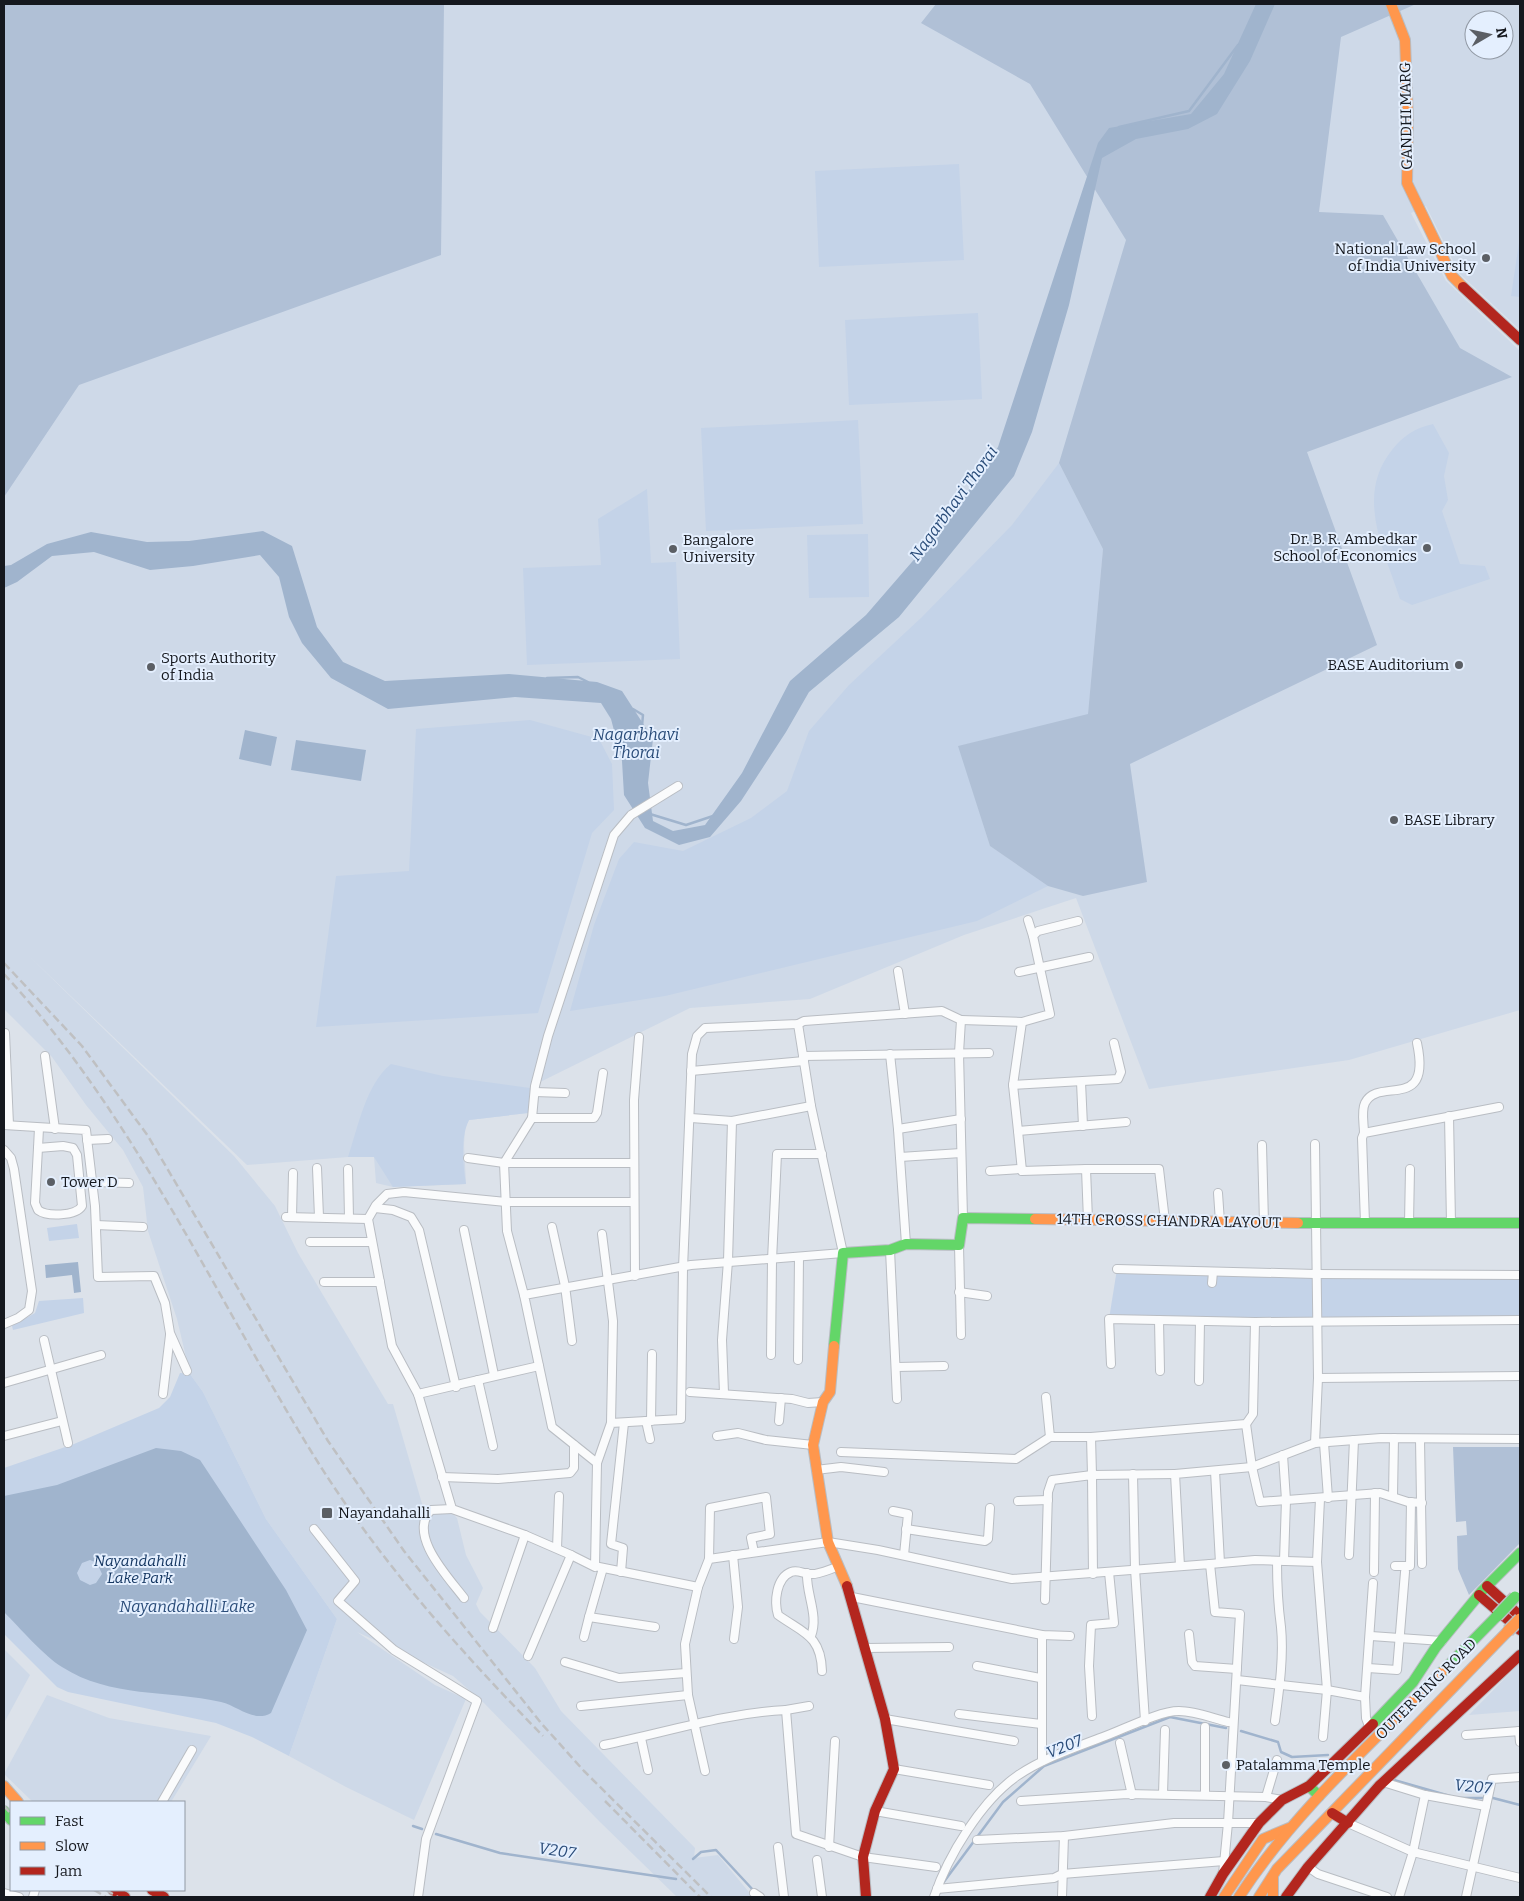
<svg xmlns="http://www.w3.org/2000/svg" width="1524" height="1901" font-family="Bitter,serif">
  <style>
    .built { fill: #ced9e8; fill-rule: evenodd }
    .green { fill: #c4d3e8 }
    .forest { fill: #b0c0d6 }
    .water { fill: #a0b4cd; fill-rule: evenodd }
    .lines { fill: none; stroke-linecap: round; stroke-linejoin: round }
    .stream { stroke: #a0b4cd; stroke-width: 2.5 }
    .street-casing { stroke: #b9bdc3; stroke-width: 10 }
    .fast-casing { stroke: #b9bdc3; stroke-width: 12 }
    .slow-casing { stroke: #b9bdc3; stroke-width: 12 }
    .jam-casing { stroke: #b9bdc3; stroke-width: 12 }
    .street { stroke: #fafbfc; stroke-width: 8 }
    .fast { stroke: #63d668; stroke-width: 10 }
    .slow { stroke: #ff974d; stroke-width: 10 }
    .jam { stroke: #b3261e; stroke-width: 10 }
    .rail { stroke: #bfc0c2; stroke-width: 2.5; stroke-dasharray: 8 4; stroke-linecap: butt }
    .fast-bridge-casing { stroke: #bbbec2; stroke-width: 14; stroke-linecap: butt }
    .slow-bridge-casing { stroke: #bbbec2; stroke-width: 14; stroke-linecap: butt }
    .fast-bridge { stroke: #63d668; stroke-width: 11 }
    .slow-bridge { stroke: #ff974d; stroke-width: 11 }
    .poi-dot { fill: #5b5f65; stroke: #e4effe; stroke-width: 2 }
    .labels { text-anchor: middle; stroke-width: 4; stroke-linejoin: round; paint-order: stroke }
    .street-label { font-size: 15px; fill: #15181e; stroke: #e4effe }
    .poi-label { font-size: 15px; fill: #15181e; stroke: #e4effe; text-anchor: start }
    .park-label { font-size: 15px; font-style: italic; fill: #143661; stroke: #e4effe }
    .water-label { font-size: 16px; font-style: italic; fill: #2a4c79; stroke: #e4effe }
  </style>
  <rect width="100%" height="100%" fill="#dce2ea"/>
  <g class="built">
    <path d="M4,4H1520V330L1459,273L1426,206L1411,213L1446,281L1520,351V1010L1349,1060L1149,1089L1076,898L964,935L810,999L690,1008L530,1087L528,1113L469,1120L465,1128L464,1145L466,1184L393,1187L376,1183L374,1157H348L247,1165L28,955L234,1156L275,1206L298,1253L388,1404H393L423,1507L454,1515L457,1518L466,1555L483,1588L476,1604L480,1612L535,1668L561,1711L695,1848L694,1858L718,1855L753,1897H677L600,1822L484,1703L453,1676L357,1632L435,1685L466,1699L414,1820L346,1787L289,1756L337,1619L266,1519L203,1392L190,1374L177,1319L148,1231L143,1187L123,1150L86,1105L52,1057L4,1009ZM1474,20H1504V50H1474Z"/>
    <path d="M4,1649L30,1675L4,1723Z"/>
    <path d="M1520,1663V1711L1469,1715Z"/>
    <path d="M47,1695L109,1718L211,1736L171,1802H33L4,1774Z"/>
  </g>
  <g class="green">
    <path d="M959,164L964,260L819,267L815,171Z"/>
    <path d="M1520,236V297L1511,296Z"/>
    <path d="M978,313L982,399L849,405L845,320Z"/>
    <path d="M858,420L863,524L706,531L701,428Z"/>
    <path d="M1433,424L1449,453L1444,476L1448,500L1442,511L1460,564L1485,566L1490,579L1412,605L1400,599C1384,550 1355,496 1392,450C1403,436 1415,428 1433,424Z"/>
    <path d="M1059,463L1103,549L1088,715L959,746L990,846L1048,886L977,921L665,996L570,1011L594,925L619,859L634,842L683,851L751,818L787,791L809,731L849,685L922,617L1012,525Z"/>
    <path d="M647,489L651,563L676,562L680,659L527,665L523,568L601,565L598,519Z"/>
    <path d="M868,534L869,597L809,598L807,535Z"/>
    <path d="M530,720L599,739L612,764L614,810L592,833L538,1013L316,1027L336,876L409,871L416,729Z"/>
    <path d="M391,1064L443,1076L530,1088L528,1113L469,1120C460,1138 463,1165 466,1184L393,1187L374,1157H348C358,1127 366,1084 391,1064Z"/>
    <path d="M77,1224L79,1238L49,1241L47,1228Z"/>
    <path d="M1117,1269L1520,1275V1320L1109,1319Z"/>
    <path d="M83,1298L84,1313L13,1330L12,1326L35,1313L39,1301Z"/>
    <path d="M180,1373L190,1374L203,1392L266,1519L337,1619L289,1756L252,1737L216,1723L68,1692L57,1687L4,1634V1468L74,1444L159,1408L170,1397Z"/>
  </g>
  <g class="forest">
    <path d="M4,4H444L441,255L79,385L4,497Z"/>
    <path d="M936,4H1416L1341,37L1319,212L1383,215L1460,348L1512,377L1307,452L1377,645L1130,764L1147,882L1083,896L1048,886L990,846L958,746L1088,714L1103,549L1059,463L1126,240L1030,84L921,23Z"/>
    <path d="M1453,1447H1520V1543L1469,1595L1458,1569L1457,1536L1467,1535L1466,1521L1456,1522Z"/>
  </g>
  <g class="water">
    <path d="M1256,4H1275L1250,61L1217,114L1188,129L1136,139L1102,158L1069,305L1032,432L1014,476L899,617L809,692L786,732L741,801L710,837L679,845L645,828L624,795L622,761L611,719L601,703L515,697L388,709L331,678L302,643L289,617L279,577L260,555L193,566L150,570L94,552L52,556L17,582L4,588V566L11,565L47,544L91,532L147,542L189,541L263,531L292,546L317,627L343,662L385,681L509,674L597,682L622,691L653,739L648,783L653,821L673,831L705,825L742,773L790,681L866,615L950,518L998,447L1098,143L1109,128L1191,114L1224,74Z"/>
    <path d="M245,730L277,737L271,766L239,759Z"/>
    <path d="M296,740L366,750L361,781L291,770Z"/>
    <path d="M78,1262L81,1292L74,1293L72,1275L46,1278L45,1265Z"/>
    <path d="M156,1448L181,1451L200,1460L286,1590L307,1630L271,1713C254,1723 238,1706 221,1702C168,1690 110,1698 62,1667C44,1656 20,1628 4,1612V1496L57,1485ZM90,1560L97,1563L102,1574L96,1583L90,1585L80,1580L77,1573L82,1563Z"/>
  </g>
  <g class="lines">
    <g class="stream">
      <path d="M1119,127L1189,111L1238,45"/>
      <path d="M547,678L578,677L588,682"/>
      <path d="M633,709L643,715L642,726"/>
      <path d="M650,814L686,825L713,816"/>
      <path d="M1241,1731L1278,1742L1281,1752L1292,1757L1328,1755"/>
      <path d="M1394,1780L1450,1796"/>
      <path d="M1460,1798H1493L1520,1805"/>
      <path d="M413,1826L422,1829"/>
      <path d="M436,1834L500,1853L676,1879"/>
      <path d="M693,1859L701,1852L716,1850L754,1891"/>
      <path d="M943,1883L1003,1802L1044,1766L1170,1717L1226,1728"/>
    </g>
    <g class="street-casing">
      <g id="street">
        <path d="M1028,920L1033,936"/>
        <path d="M898,971L905,1014"/>
        <path d="M1019,972L1089,957"/>
        <path d="M961,1020L1022,1022L1050,1014L1033,936L1038,931L1078,921"/>
        <path d="M1022,1022L1013,1085L1018,1131L1126,1122"/>
        <path d="M5,1033L9,1125"/>
        <path d="M890,1054L898,1129L906,1244"/>
        <path d="M45,1056L55,1129"/>
        <path d="M803,1056L989,1053"/>
        <path d="M691,1071L804,1061"/>
        <path d="M1081,1082L1083,1126"/>
        <path d="M1013,1085L1118,1079L1121,1072L1114,1043"/>
        <path d="M535,1092L565,1093"/>
        <path d="M1449,1116L1451,1223"/>
        <path d="M532,1118L535,1086L548,1036L614,835L631,815L678,786"/>
        <path d="M691,1118L732,1121L811,1106"/>
        <path d="M4,1125L86,1130L95,1206L98,1277L154,1276L165,1303L170,1333L187,1371"/>
        <path d="M898,1129L961,1119"/>
        <path d="M1018,1131L1022,1171L1086,1169L1088,1220"/>
        <path d="M1364,1133C1364,1124 1361,1111 1365,1103C1378,1076 1432,1113 1417,1043"/>
        <path d="M87,1140L108,1139"/>
        <path d="M1262,1145L1264,1223"/>
        <path d="M63,1146L73,1148L77,1155L82,1206C76,1216 47,1217 38,1210L35,1203L38,1148Z"/>
        <path d="M38,1148L39,1128"/>
        <path d="M4,1150L11,1158L14,1169L32,1291L29,1310L18,1318L4,1324"/>
        <path d="M900,1157L961,1153"/>
        <path d="M468,1158L504,1163H634"/>
        <path d="M317,1168L319,1217"/>
        <path d="M348,1169L349,1218"/>
        <path d="M1086,1169H1159L1165,1221"/>
        <path d="M990,1171L1020,1169"/>
        <path d="M92,1182L129,1183"/>
        <path d="M1218,1193L1220,1222"/>
        <path d="M375,1208L393,1210L411,1217L419,1230L456,1387"/>
        <path d="M286,1217L368,1219"/>
        <path d="M292,1217L293,1173"/>
        <path d="M1365,1223L1362,1138L1364,1133L1499,1107"/>
        <path d="M1409,1223L1410,1169"/>
        <path d="M96,1225L143,1227"/>
        <path d="M552,1227L565,1286L572,1341"/>
        <path d="M464,1230L494,1375"/>
        <path d="M602,1234L613,1321L611,1423"/>
        <path d="M310,1242H372"/>
        <path d="M959,1245L961,1335"/>
        <path d="M890,1250L897,1399"/>
        <path d="M1117,1269L1315,1274L1520,1275"/>
        <path d="M635,1276L634,1100L639,1037"/>
        <path d="M324,1282H380"/>
        <path d="M1212,1283L1213,1272"/>
        <path d="M959,1292L987,1296"/>
        <path d="M524,1295L507,1231L504,1163L532,1118H594L597,1113L603,1073"/>
        <path d="M1159,1320L1160,1371"/>
        <path d="M44,1340L68,1443"/>
        <path d="M771,1355L772,1260L777,1154H822"/>
        <path d="M798,1360L799,1257"/>
        <path d="M1111,1364L1109,1319L1255,1322L1520,1320"/>
        <path d="M897,1367L944,1366"/>
        <path d="M1318,1378L1520,1376"/>
        <path d="M478,1380L493,1446"/>
        <path d="M1199,1381L1200,1321"/>
        <path d="M4,1383L101,1355"/>
        <path d="M690,1392L792,1399L808,1403L823,1402"/>
        <path d="M724,1393L722,1340L728,1261L732,1121"/>
        <path d="M163,1394L170,1335"/>
        <path d="M418,1394L539,1366"/>
        <path d="M1046,1397L1050,1437"/>
        <path d="M646,1421L650,1439"/>
        <path d="M651,1421L652,1354"/>
        <path d="M779,1421L781,1398"/>
        <path d="M1246,1424L1252,1467L1260,1502L1380,1493L1408,1502L1422,1503"/>
        <path d="M4,1436L62,1421"/>
        <path d="M717,1436L738,1433L766,1440L813,1445"/>
        <path d="M1091,1437L1246,1424L1253,1414L1255,1322"/>
        <path d="M1420,1439L1422,1564"/>
        <path d="M1315,1443L1318,1378L1315,1144"/>
        <path d="M1324,1443L1328,1498"/>
        <path d="M841,1452L1016,1459L1050,1437H1091L1092,1475L1175,1474"/>
        <path d="M1283,1455L1286,1500L1284,1561"/>
        <path d="M597,1463L611,1423L681,1419L683,1268L692,1054L697,1036L705,1028L798,1024L804,1021L942,1011L961,1020L959,1053L963,1218"/>
        <path d="M816,1470L841,1467L884,1472"/>
        <path d="M1215,1471L1220,1563"/>
        <path d="M1133,1474L1135,1569L1145,1721"/>
        <path d="M442,1477L498,1479L570,1473L574,1468V1445"/>
        <path d="M1393,1496L1394,1438"/>
        <path d="M1018,1501L1048,1500"/>
        <path d="M452,1509L431,1510C407,1535 449,1578 464,1598"/>
        <path d="M893,1511L908,1514L904,1555"/>
        <path d="M314,1529L355,1581L338,1601L394,1650L477,1701L426,1839L418,1897"/>
        <path d="M906,1529L985,1541L988,1539L990,1508"/>
        <path d="M557,1548L559,1496"/>
        <path d="M571,1555L525,1535L452,1509L418,1394L392,1346L368,1219L376,1205L387,1194L404,1192L506,1202H634"/>
        <path d="M733,1555L738,1607L734,1639"/>
        <path d="M1349,1555L1354,1440"/>
        <path d="M709,1559L710,1508L766,1497L770,1534L751,1538L754,1552"/>
        <path d="M1210,1564L1255,1560L1317,1562"/>
        <path d="M1180,1566L1175,1474L1252,1467L1315,1443L1381,1438L1520,1439"/>
        <path d="M1395,1566H1410L1411,1502"/>
        <path d="M599,1567L698,1587"/>
        <path d="M603,1568L589,1617L655,1627"/>
        <path d="M621,1572L623,1548L611,1544L624,1423"/>
        <path d="M1374,1572L1375,1493"/>
        <path d="M807,1573C806,1595 819,1615 811,1636"/>
        <path d="M852,1597L1042,1635L1070,1636"/>
        <path d="M1045,1600L1048,1492L1052,1480L1092,1475L1093,1574"/>
        <path d="M493,1628L525,1535"/>
        <path d="M1189,1634L1192,1662L1195,1666L1237,1669"/>
        <path d="M1042,1635V1761"/>
        <path d="M1371,1636L1442,1641"/>
        <path d="M584,1637L589,1617"/>
        <path d="M866,1648L949,1647"/>
        <path d="M528,1656L571,1555L595,1567L597,1463L552,1427L524,1295L691,1265L843,1253L811,1106L798,1024"/>
        <path d="M565,1662L619,1678L686,1673"/>
        <path d="M977,1666L1040,1678"/>
        <path d="M1368,1668L1397,1670L1405,1572"/>
        <path d="M822,1671C821,1635 803,1633 778,1615C774,1602 776,1578 791,1572C798,1569 803,1574 810,1574C818,1575 830,1569 837,1567"/>
        <path d="M1237,1680L1327,1690L1317,1562L1320,1499"/>
        <path d="M1365,1697L1366,1718L1369,1726"/>
        <path d="M581,1706L688,1695"/>
        <path d="M786,1710L809,1706"/>
        <path d="M959,1714L1041,1724"/>
        <path d="M1092,1716L1089,1666L1091,1625L1114,1623L1109,1572"/>
        <path d="M885,1719L1014,1741"/>
        <path d="M1275,1721C1279,1691 1284,1657 1281,1627C1278,1605 1277,1583 1277,1561"/>
        <path d="M1205,1727V1794"/>
        <path d="M1519,1731L1520,1742"/>
        <path d="M1466,1735L1520,1731"/>
        <path d="M1323,1737L1327,1690L1365,1697L1373,1583"/>
        <path d="M641,1738L648,1770"/>
        <path d="M1120,1743L1132,1795"/>
        <path d="M604,1745C664,1733 724,1713 786,1710L796,1834L863,1857L936,1867"/>
        <path d="M894,1769L989,1785"/>
        <path d="M705,1771L688,1695L685,1644L698,1587L709,1559L828,1542L878,1550L1012,1579L1210,1564L1215,1612L1240,1614L1228,1823L1223,1874"/>
        <path d="M1383,1782L1425,1795L1486,1806"/>
        <path d="M1163,1794L1165,1730"/>
        <path d="M1266,1797L1277,1760"/>
        <path d="M1021,1801L1127,1794L1266,1797L1282,1800"/>
        <path d="M162,1802L192,1750"/>
        <path d="M875,1811L961,1826"/>
        <path d="M1348,1823L1413,1852L1520,1878"/>
        <path d="M977,1840L1064,1836L1174,1823H1259"/>
        <path d="M778,1847L784,1897"/>
        <path d="M829,1847L835,1741"/>
        <path d="M817,1860L822,1897"/>
        <path d="M1308,1867L1318,1874L1387,1897"/>
        <path d="M937,1889L1054,1878L1062,1874L1224,1861"/>
        <path d="M4,1893L19,1897"/>
        <path d="M754,1893L760,1897"/>
        <path d="M33,1897L35,1890"/>
        <path d="M934,1897C948,1856 981,1801 1017,1776C1042,1759 1071,1749 1100,1738C1121,1731 1158,1711 1179,1711C1195,1711 1212,1718 1228,1722"/>
        <path d="M1062,1897L1064,1836"/>
        <path d="M1399,1897L1413,1852L1425,1795"/>
        <path d="M1466,1897L1492,1779L1520,1777"/>
      </g>
    </g>
    <g class="fast-casing">
      <g id="fast">
        <path d="M1298,1223H1520"/>
        <path d="M834,1346L843,1253L890,1250L906,1244L959,1245L963,1218L1035,1219"/>
        <path d="M1442,1672L1497,1616"/>
        <path d="M1373,1724L1413,1682L1436,1647L1482,1591L1520,1553"/>
        <path d="M1309,1786L1319,1796"/>
        <path d="M4,1811L11,1820"/>
      </g>
    </g>
    <g class="slow-casing">
      <g id="slow">
        <path d="M1391,4L1405,40L1408,120L1407,183L1452,276L1463,287"/>
        <path d="M1035,1219L1298,1223"/>
        <path d="M834,1346L830,1392L823,1402L813,1445L828,1542L847,1586"/>
        <path d="M4,1786L18,1802"/>
        <path d="M1273,1876V1897"/>
        <path d="M1224,1897L1263,1839L1289,1828"/>
        <path d="M1239,1897C1294,1812 1371,1744 1442,1672"/>
        <path d="M1259,1897L1277,1869L1508,1631"/>
      </g>
    </g>
    <g class="jam-casing">
      <g id="jam">
        <path d="M1463,287L1520,340"/>
        <path d="M847,1586L885,1719L894,1769L875,1811L863,1857L866,1897"/>
        <path d="M1487,1586L1520,1616"/>
        <path d="M1479,1595L1520,1630"/>
        <path d="M1332,1813L1348,1823"/>
        <path d="M113,1890L125,1897"/>
        <path d="M152,1890L164,1897"/>
        <path d="M1210,1897L1223,1874L1259,1823L1282,1800L1309,1786L1373,1724"/>
        <path d="M1286,1897L1308,1867L1379,1786L1520,1655"/>
      </g>
    </g>
    <use href="#street" class="street"/>
    <use href="#fast" class="fast"/>
    <use href="#slow" class="slow"/>
    <use href="#jam" class="jam"/>
    <g class="rail">
      <path d="M4,963L82,1046L148,1136L328,1441L404,1551L541,1723L584,1771L711,1897"/>
      <path d="M4,974C135,1116 213,1293 314,1456C378,1559 459,1650 543,1736"/>
      <path d="M605,1801L700,1897"/>
      <path d="M4,1806L11,1814"/>
      <path d="M94,1890L106,1897"/>
      <path d="M106,1890L118,1897"/>
    </g>
    <g class="fast-bridge-casing">
      <path id="fast-bridge" d="M1497,1616L1515,1597"/>
    </g>
    <g class="slow-bridge-casing">
      <path id="slow-bridge" d="M1508,1631L1520,1619"/>
    </g>
    <use href="#fast-bridge" class="fast-bridge"/>
    <use href="#slow-bridge" class="slow-bridge"/>
  </g>
  <g class="poi-dot">
    <circle cx="1486" cy="258" r="5"/>
    <circle cx="1427" cy="548" r="5"/>
    <circle cx="673" cy="549" r="5"/>
    <circle cx="1459" cy="665" r="5"/>
    <circle cx="151" cy="667" r="5"/>
    <circle cx="1394" cy="820" r="5"/>
    <circle cx="51" cy="1182" r="5"/>
    <rect x="321" y="1507" width="12" height="12" rx="2.5"/>
    <circle cx="1226" cy="1765" r="5"/>
  </g>
  <g class="labels">
    <g class="street-label">
      <text transform="translate(1406 116) rotate(-91)" y="5">GANDHI MARG</text>
      <text transform="translate(1169 1221) rotate(1)" y="5">14TH CROSS CHANDRA LAYOUT</text>
      <text transform="translate(1426 1689) rotate(-45)" y="5">OUTER RING ROAD</text>
    </g>
    <g class="poi-label">
      <text x="1476" y="254" text-anchor="end">National Law School<tspan x="1476" dy="17">of India University</tspan></text>
      <text x="1417" y="544" text-anchor="end">Dr. B. R. Ambedkar<tspan x="1417" dy="17">School of Economics</tspan></text>
      <text x="683" y="545">Bangalore<tspan x="683" dy="17">University</tspan></text>
      <text x="161" y="663">Sports Authority<tspan x="161" dy="17">of India</tspan></text>
      <text x="1449" y="670" text-anchor="end">BASE Auditorium</text>
      <text x="1404" y="825">BASE Library</text>
      <text x="61" y="1187">Tower D</text>
      <text x="338" y="1518">Nayandahalli</text>
      <text x="1236" y="1770">Patalamma Temple</text>
    </g>
    <g class="park-label">
      <text x="140" y="1566">Nayandahalli<tspan x="140" dy="17">Lake Park</tspan></text>
    </g>
    <g class="water-label">
      <text transform="translate(953 503) rotate(-54)" y="6">Nagarbhavi Thorai</text>
      <text x="636" y="740">Nagarbhavi<tspan x="636" dy="18">Thorai</tspan></text>
      <text x="187" y="1612">Nayandahalli Lake</text>
      <text transform="translate(1064 1746) rotate(-22)" y="6">V207</text>
      <text transform="translate(1473 1786) rotate(5)" y="6">V207</text>
      <text transform="translate(557 1850) rotate(8)" y="6">V207</text>
    </g>
  </g>
  <rect width="1524" height="1901" fill="none" stroke="#15181e" stroke-width="10"/>
  <rect x="10" y="1801" width="175" height="90" fill="#e4effe" stroke="#9199a4"/>
  <rect x="20" y="1817" width="25" height="8" fill="#63d668" stroke="#9199a4"/>
  <text x="55" y="1826" font-size="15" fill="#15181e">Fast</text>
  <rect x="20" y="1842" width="25" height="8" fill="#ff974d" stroke="#9199a4"/>
  <text x="55" y="1851" font-size="15" fill="#15181e">Slow</text>
  <rect x="20" y="1867" width="25" height="8" fill="#b3261e" stroke="#9199a4"/>
  <text x="55" y="1876" font-size="15" fill="#15181e">Jam</text>
  <g transform="translate(1489 35) rotate(81)"><circle r="24" fill="#e4effe" stroke="#9199a4"/>
  <path d="M0-4L9 19L0 12L-9 19Z" fill="#5b5f65"/>
  <text y="-8" font-size="14" font-weight="bold" text-anchor="middle" fill="#15181e">N</text>
  </g>
</svg>
